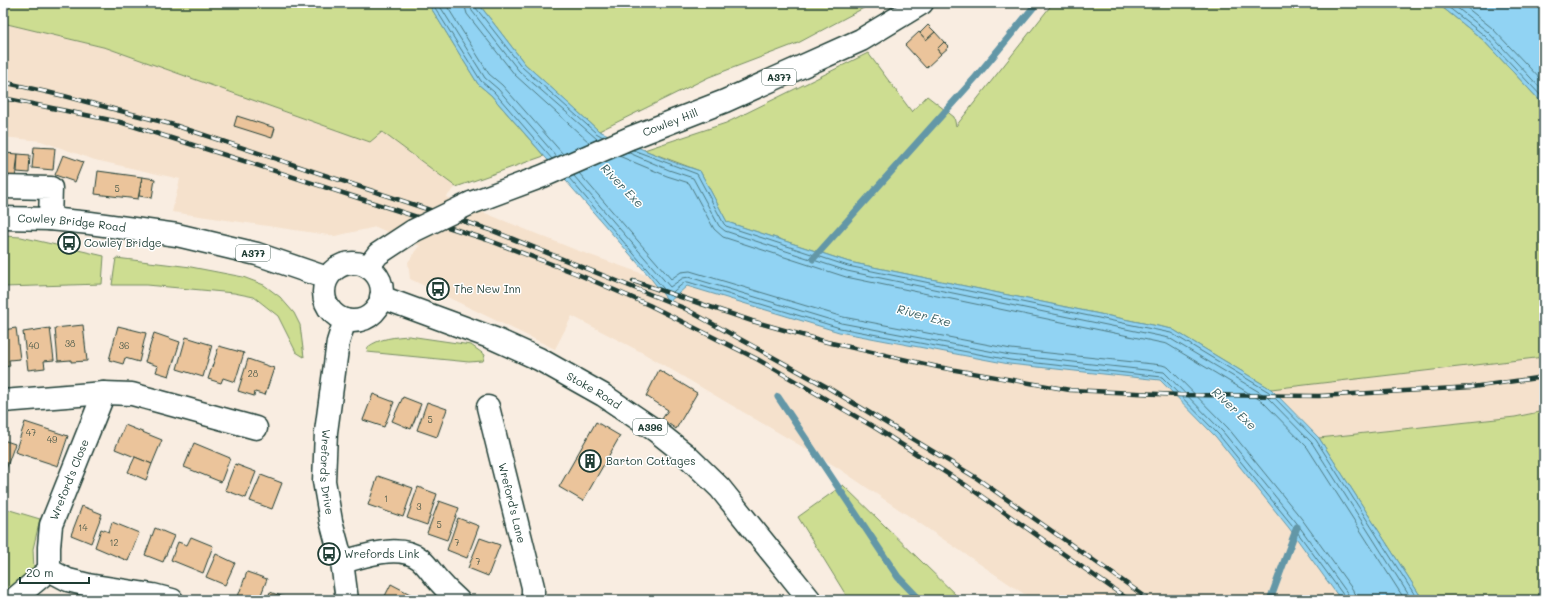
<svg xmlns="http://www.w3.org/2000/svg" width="1547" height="603" font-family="Mali,sans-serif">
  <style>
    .built { fill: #f5e1cc }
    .green { fill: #cddd91; stroke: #768d62 }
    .water { fill: #91d3f3; stroke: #6397a7 }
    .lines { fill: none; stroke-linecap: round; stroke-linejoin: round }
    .shore { stroke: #4d7980; stroke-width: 1 }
    .stream { stroke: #6397a7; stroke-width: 7 }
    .building { fill: #ebc49b; stroke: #1f3d34 }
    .street-casing { stroke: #1f3d34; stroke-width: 25 }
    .primary-casing { stroke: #1f3d34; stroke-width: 25 }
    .highway-casing { stroke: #1f3d34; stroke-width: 25 }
    .street { stroke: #fff; stroke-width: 22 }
    .primary { stroke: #fff; stroke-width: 22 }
    .highway { stroke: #fff; stroke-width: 22 }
    .rail-casing { stroke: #1f3d34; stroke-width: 4.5 }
    .rail { stroke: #fff; stroke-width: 3; stroke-dasharray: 9; stroke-linecap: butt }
    .highway-bridge-casing { stroke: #1f3d34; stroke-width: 25; stroke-linecap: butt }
    .highway-bridge { stroke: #fff; stroke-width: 22 }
    .labels { text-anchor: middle; stroke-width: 3; stroke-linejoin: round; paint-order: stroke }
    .number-label { font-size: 9px; fill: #525f4e }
    .shield { fill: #fff; stroke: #627771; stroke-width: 1 }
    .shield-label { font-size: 10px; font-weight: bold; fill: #1f3d34 }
    .street-label { font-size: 11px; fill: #1f3d34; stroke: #fff }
    .poi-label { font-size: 11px; fill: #1f3d34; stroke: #fff; text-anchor: start }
    .water-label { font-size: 12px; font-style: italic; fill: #3c6264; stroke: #fff }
  </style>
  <rect width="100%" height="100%" fill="#f9ede1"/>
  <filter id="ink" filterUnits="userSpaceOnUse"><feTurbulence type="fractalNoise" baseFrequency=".025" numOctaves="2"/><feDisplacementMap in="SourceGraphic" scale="8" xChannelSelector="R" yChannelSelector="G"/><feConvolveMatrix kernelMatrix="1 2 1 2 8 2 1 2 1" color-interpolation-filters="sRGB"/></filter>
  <g filter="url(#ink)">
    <g class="built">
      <path d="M3,23L107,48L370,142L382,132L456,187L446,197L576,250L649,276L669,302L687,285L839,332L1009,364L1160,380L1216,437L1289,528L1341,600H1033L835,466L643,353L572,316L555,349L410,279L408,262L420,246L376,227L335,236L172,212L180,179L95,160L41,141L3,137Z"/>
      <path d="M1544,357V411L1515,417L1319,438L1271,389Z"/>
    </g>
    <g class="green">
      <path d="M3,3H428L478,84L491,95L544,156L456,187L382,132L370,142L107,48L3,23Z"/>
      <path d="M478,3H873L798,43L709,77L599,131L525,64Z"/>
      <path d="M1053,3H1437L1482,39L1544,105V357L1271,389L1172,329L849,262L727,222L700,171L644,150L726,123L868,53L912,112L927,96L954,117L956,126Z"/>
      <path d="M3,236L21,237L104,256L102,284L3,287Z"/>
      <path d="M116,258L191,267L243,277L264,285L280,297L294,313L300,325L304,357L296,352L278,316L254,297L234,293L147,285H112Z"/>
      <path d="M409,336L471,345L485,355L483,361L469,362L367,352L368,347C379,338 396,337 409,336Z"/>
      <path d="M1544,411V600H1423L1319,438L1515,417Z"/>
      <path d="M843,485L961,600H849L798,517Z"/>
      <path d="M3,508L40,519L33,549L34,570L3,598Z"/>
    </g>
    <g class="water">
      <path d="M428,3H478L525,64L599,131L673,162L700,171L727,222L849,262L1172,329L1271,389L1319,438L1423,600H1341L1289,528L1216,437L1160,380L1009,364L839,332L687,286L669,302L649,276L491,95L478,84Z"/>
      <path d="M1437,3H1544V105L1482,39Z"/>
    </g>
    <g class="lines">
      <g class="shore">
        <path d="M432,3L481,81L494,92L552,159"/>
        <path d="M438,3L485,78L498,89L557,157"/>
        <path d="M445,3L489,74L502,85L563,154"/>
        <path d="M464,3L467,14L515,75L590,143"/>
        <path d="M470,3L472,11L519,71L597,139"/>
        <path d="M475,3L476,8L522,67L596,133L603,137"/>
        <path d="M1443,3L1485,36L1544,99"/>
        <path d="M1451,3L1488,32L1544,92"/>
        <path d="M1461,3L1492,28L1544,83"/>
        <path d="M633,150L697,174L724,224L726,226L848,266L1171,333L1269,392L1316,440L1418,600"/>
        <path d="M627,152L669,170L693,178L719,226L725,231L847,271L1169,338L1266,396L1312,443L1412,600"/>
        <path d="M619,156L667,176L689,183L714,229L723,237L846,277L1167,344L1262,401L1307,447L1405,600"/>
        <path d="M579,173L671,279L681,272L690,271L843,317L1011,349L1162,365L1168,367L1228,428L1301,518L1353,590L1355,600"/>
        <path d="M574,176L670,287L683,278L689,277L841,323L1010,355L1164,372L1223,432L1296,522L1348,594L1349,600"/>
        <path d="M569,178L669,295L685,282H688L840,328L1010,360L1162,377L1219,435L1292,525L1344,596V600"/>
      </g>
      <g class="stream">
        <path d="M813,259L976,77L1037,3"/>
        <path d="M778,397L898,577L920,600"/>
        <path d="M1270,600L1297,527"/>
      </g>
    </g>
    <g class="building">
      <path d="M928,25L935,32L926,40L920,33Z"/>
      <path d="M919,32L926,40L935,32L944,42L937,49L941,54L926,68L905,45Z"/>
      <path d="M944,42L949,47L941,54L937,49Z"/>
      <path d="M237,116L275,128L272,138L234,126Z"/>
      <path d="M34,147L55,148L53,170L32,168Z"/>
      <path d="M3,153L18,154L15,180L3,179Z"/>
      <path d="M18,154L30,155L29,173L17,172Z"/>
      <path d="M63,155L83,162L75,182L55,175Z"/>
      <path d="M98,171L142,177L138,199L95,194Z"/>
      <path d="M142,177L155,179L152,198L139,196Z"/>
      <path d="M83,325L87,361L71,362V360L58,361L55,328Z"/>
      <path d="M118,326L146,333L139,362L125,358L123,364L109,360Z"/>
      <path d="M16,328L20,359L9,360L10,366L3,367V330Z"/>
      <path d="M50,328L54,360L44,361L45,368L28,370L23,332Z"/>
      <path d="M154,333L180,342L169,376L156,372L158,366L145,362Z"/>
      <path d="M186,337L212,345L203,377L177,369Z"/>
      <path d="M219,346L244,353L235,382L223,378L221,383L208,379Z"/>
      <path d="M248,359L274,368L265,395L255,392L254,396L238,391Z"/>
      <path d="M659,370L697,393L676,429L662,419L668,410L646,396Z"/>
      <path d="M373,394L394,402L384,427L363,420Z"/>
      <path d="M403,397L421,404L411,429L392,421Z"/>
      <path d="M427,402L447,409L437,437L417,430Z"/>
      <path d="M25,422L68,436L58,466L15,452Z"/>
      <path d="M596,422L620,436L583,501L559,487Z"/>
      <path d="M125,425L162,440L152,464L115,449Z"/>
      <path d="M3,440L15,444L5,472L3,471Z"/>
      <path d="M194,443L230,458L221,482L184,467Z"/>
      <path d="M135,457L152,464L146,480L128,472Z"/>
      <path d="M235,464L256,472L246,498L225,490Z"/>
      <path d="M261,475L282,483L272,509L250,501Z"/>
      <path d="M378,476L413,488L403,517L368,505Z"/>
      <path d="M418,487L437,494L427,525L407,518Z"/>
      <path d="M439,501L459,508L447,540L427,533Z"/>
      <path d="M82,506L102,514L91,543L71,535Z"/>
      <path d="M458,518L479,526L467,558L447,550Z"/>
      <path d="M112,522L139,533L128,561L95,547L101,529L109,532Z"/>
      <path d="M155,528L174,536L163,562L145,555Z"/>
      <path d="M191,537L213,546L203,573L171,560L178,542L187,545Z"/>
      <path d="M480,538L500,545L488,576L468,568Z"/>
      <path d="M216,554L235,563L225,585L206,577Z"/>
      <path d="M247,572L267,579L259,600L237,599Z"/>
      <path d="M391,584L412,595L409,600H383Z"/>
      <path d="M270,592L291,600H267Z"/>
    </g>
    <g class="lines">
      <g class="street-casing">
        <g id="street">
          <path d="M3,187L51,188L50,219"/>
          <path id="s1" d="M345,320L338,342L326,432L324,481L331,521L342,562L347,600"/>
          <path d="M3,401L104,393L132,394L256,428"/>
          <path id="s2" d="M488,407L533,587V600"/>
          <path d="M342,562C365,556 399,543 420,559C427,565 432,573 438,580C444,587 451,594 458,600"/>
          <path id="s3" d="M49,570V547L51,525L104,393"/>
          <path d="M13,600L49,570L68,580L88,585L153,595L172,600"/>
        </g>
      </g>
      <g class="primary-casing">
        <g id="primary">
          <path id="s4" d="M381,297L495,339L539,359L603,395L656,431L685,454L720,488L810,600"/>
        </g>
      </g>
      <g class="highway-casing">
        <g id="highway">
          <path id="s5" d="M471,203L543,176L630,138L725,101L861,40L922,3"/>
          <path id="s6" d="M3,218L50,219L90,223L177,235L257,254L327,278"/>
          <circle cx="353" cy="292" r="29"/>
          <path d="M368,267L378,254L413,231"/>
        </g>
      </g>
      <use href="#street" class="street"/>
      <use href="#primary" class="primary"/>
      <use href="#highway" class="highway"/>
      <g class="rail-casing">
        <g id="rail">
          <path d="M3,82L64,96L174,125L493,231L684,308L827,387L975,477L1150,600"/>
          <path d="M3,98L120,122L244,161L488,240L575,273L649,305L757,359L874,427L967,486L1129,600"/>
          <path d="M633,281L752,321L827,342L938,367L1070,390L1180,395L1319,396L1472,387L1544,377"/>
        </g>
      </g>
      <use href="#rail" class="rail"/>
      <g class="highway-bridge-casing">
        <path id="highway-bridge" d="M413,231L471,203"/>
      </g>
      <use href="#highway-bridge" class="highway-bridge"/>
    </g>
  </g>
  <defs>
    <g id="bus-ring" transform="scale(1.15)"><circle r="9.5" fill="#fff" stroke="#1f3d34" stroke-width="1.5"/><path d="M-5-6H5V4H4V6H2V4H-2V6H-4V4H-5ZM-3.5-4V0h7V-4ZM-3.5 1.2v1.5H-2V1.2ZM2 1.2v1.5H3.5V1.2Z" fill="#1f3d34"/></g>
    <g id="building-ring" transform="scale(1.15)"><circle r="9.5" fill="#fff" stroke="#1f3d34" stroke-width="1.5"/><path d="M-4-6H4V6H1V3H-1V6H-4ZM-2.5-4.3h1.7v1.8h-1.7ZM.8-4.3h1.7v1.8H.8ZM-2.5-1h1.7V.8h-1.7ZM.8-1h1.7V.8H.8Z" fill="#1f3d34"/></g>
  </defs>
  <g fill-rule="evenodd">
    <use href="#bus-ring" x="69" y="243"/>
    <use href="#bus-ring" x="438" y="289"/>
    <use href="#building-ring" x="590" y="461"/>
    <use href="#bus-ring" x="329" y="554"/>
  </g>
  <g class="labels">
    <g class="number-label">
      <text x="117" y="192">5</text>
      <text x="70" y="347">38</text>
      <text x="34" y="349">40</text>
      <text x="124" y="349">36</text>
      <text x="253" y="377">28</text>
      <text x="430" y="423">5</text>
      <text x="31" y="436">47</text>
      <text x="52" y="443">49</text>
      <text x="386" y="502">1</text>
      <text x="419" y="510">3</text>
      <text x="439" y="528">5</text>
      <text x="83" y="531">14</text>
      <text x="114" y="546">12</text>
      <text x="457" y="546">7</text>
      <text x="478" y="565">7</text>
    </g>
    <g class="shield">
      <rect x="762" y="69" width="34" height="16" rx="3"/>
      <rect x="236" y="245" width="34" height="16" rx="3"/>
      <rect x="633" y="419" width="34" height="16" rx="3"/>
    </g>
    <g class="shield-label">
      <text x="779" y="81">A377</text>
      <text x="253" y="257">A377</text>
      <text x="650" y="431">A396</text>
    </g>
    <g class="street-label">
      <text dy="4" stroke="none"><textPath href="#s5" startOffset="215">Cowley Hill</textPath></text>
      <text dy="4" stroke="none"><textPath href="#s6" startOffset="69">Cowley Bridge Road</textPath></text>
      <text dy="4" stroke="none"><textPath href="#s4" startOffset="233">Stoke Road</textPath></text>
      <text dy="4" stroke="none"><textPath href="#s1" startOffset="154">Wreford's Drive</textPath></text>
      <text dy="4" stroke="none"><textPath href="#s3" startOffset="94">Wreford's Close</textPath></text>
      <text dy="4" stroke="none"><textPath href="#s2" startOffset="99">Wreford's Lane</textPath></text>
    </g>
    <g class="poi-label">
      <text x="84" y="247">Cowley Bridge</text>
      <text x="454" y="293">The New Inn</text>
      <text x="606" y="465">Barton Cottages</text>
      <text x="344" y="558">Wrefords Link</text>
    </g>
    <g class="water-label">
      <text transform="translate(622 186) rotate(46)" y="4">River Exe</text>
      <text transform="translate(924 316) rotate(15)" y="4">River Exe</text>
      <text transform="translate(1234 409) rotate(43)" y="4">River Exe</text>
    </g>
  </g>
  <rect width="1547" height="603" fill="none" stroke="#fff" stroke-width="16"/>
  <rect x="8" y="8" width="1531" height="587" fill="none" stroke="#1f3d34" stroke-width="1.5" filter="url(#ink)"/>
  <path d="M20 577v6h69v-6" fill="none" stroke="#1f3d34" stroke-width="2"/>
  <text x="26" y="577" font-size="12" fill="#1f3d34" stroke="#ffffff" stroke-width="3" paint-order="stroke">20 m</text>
</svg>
